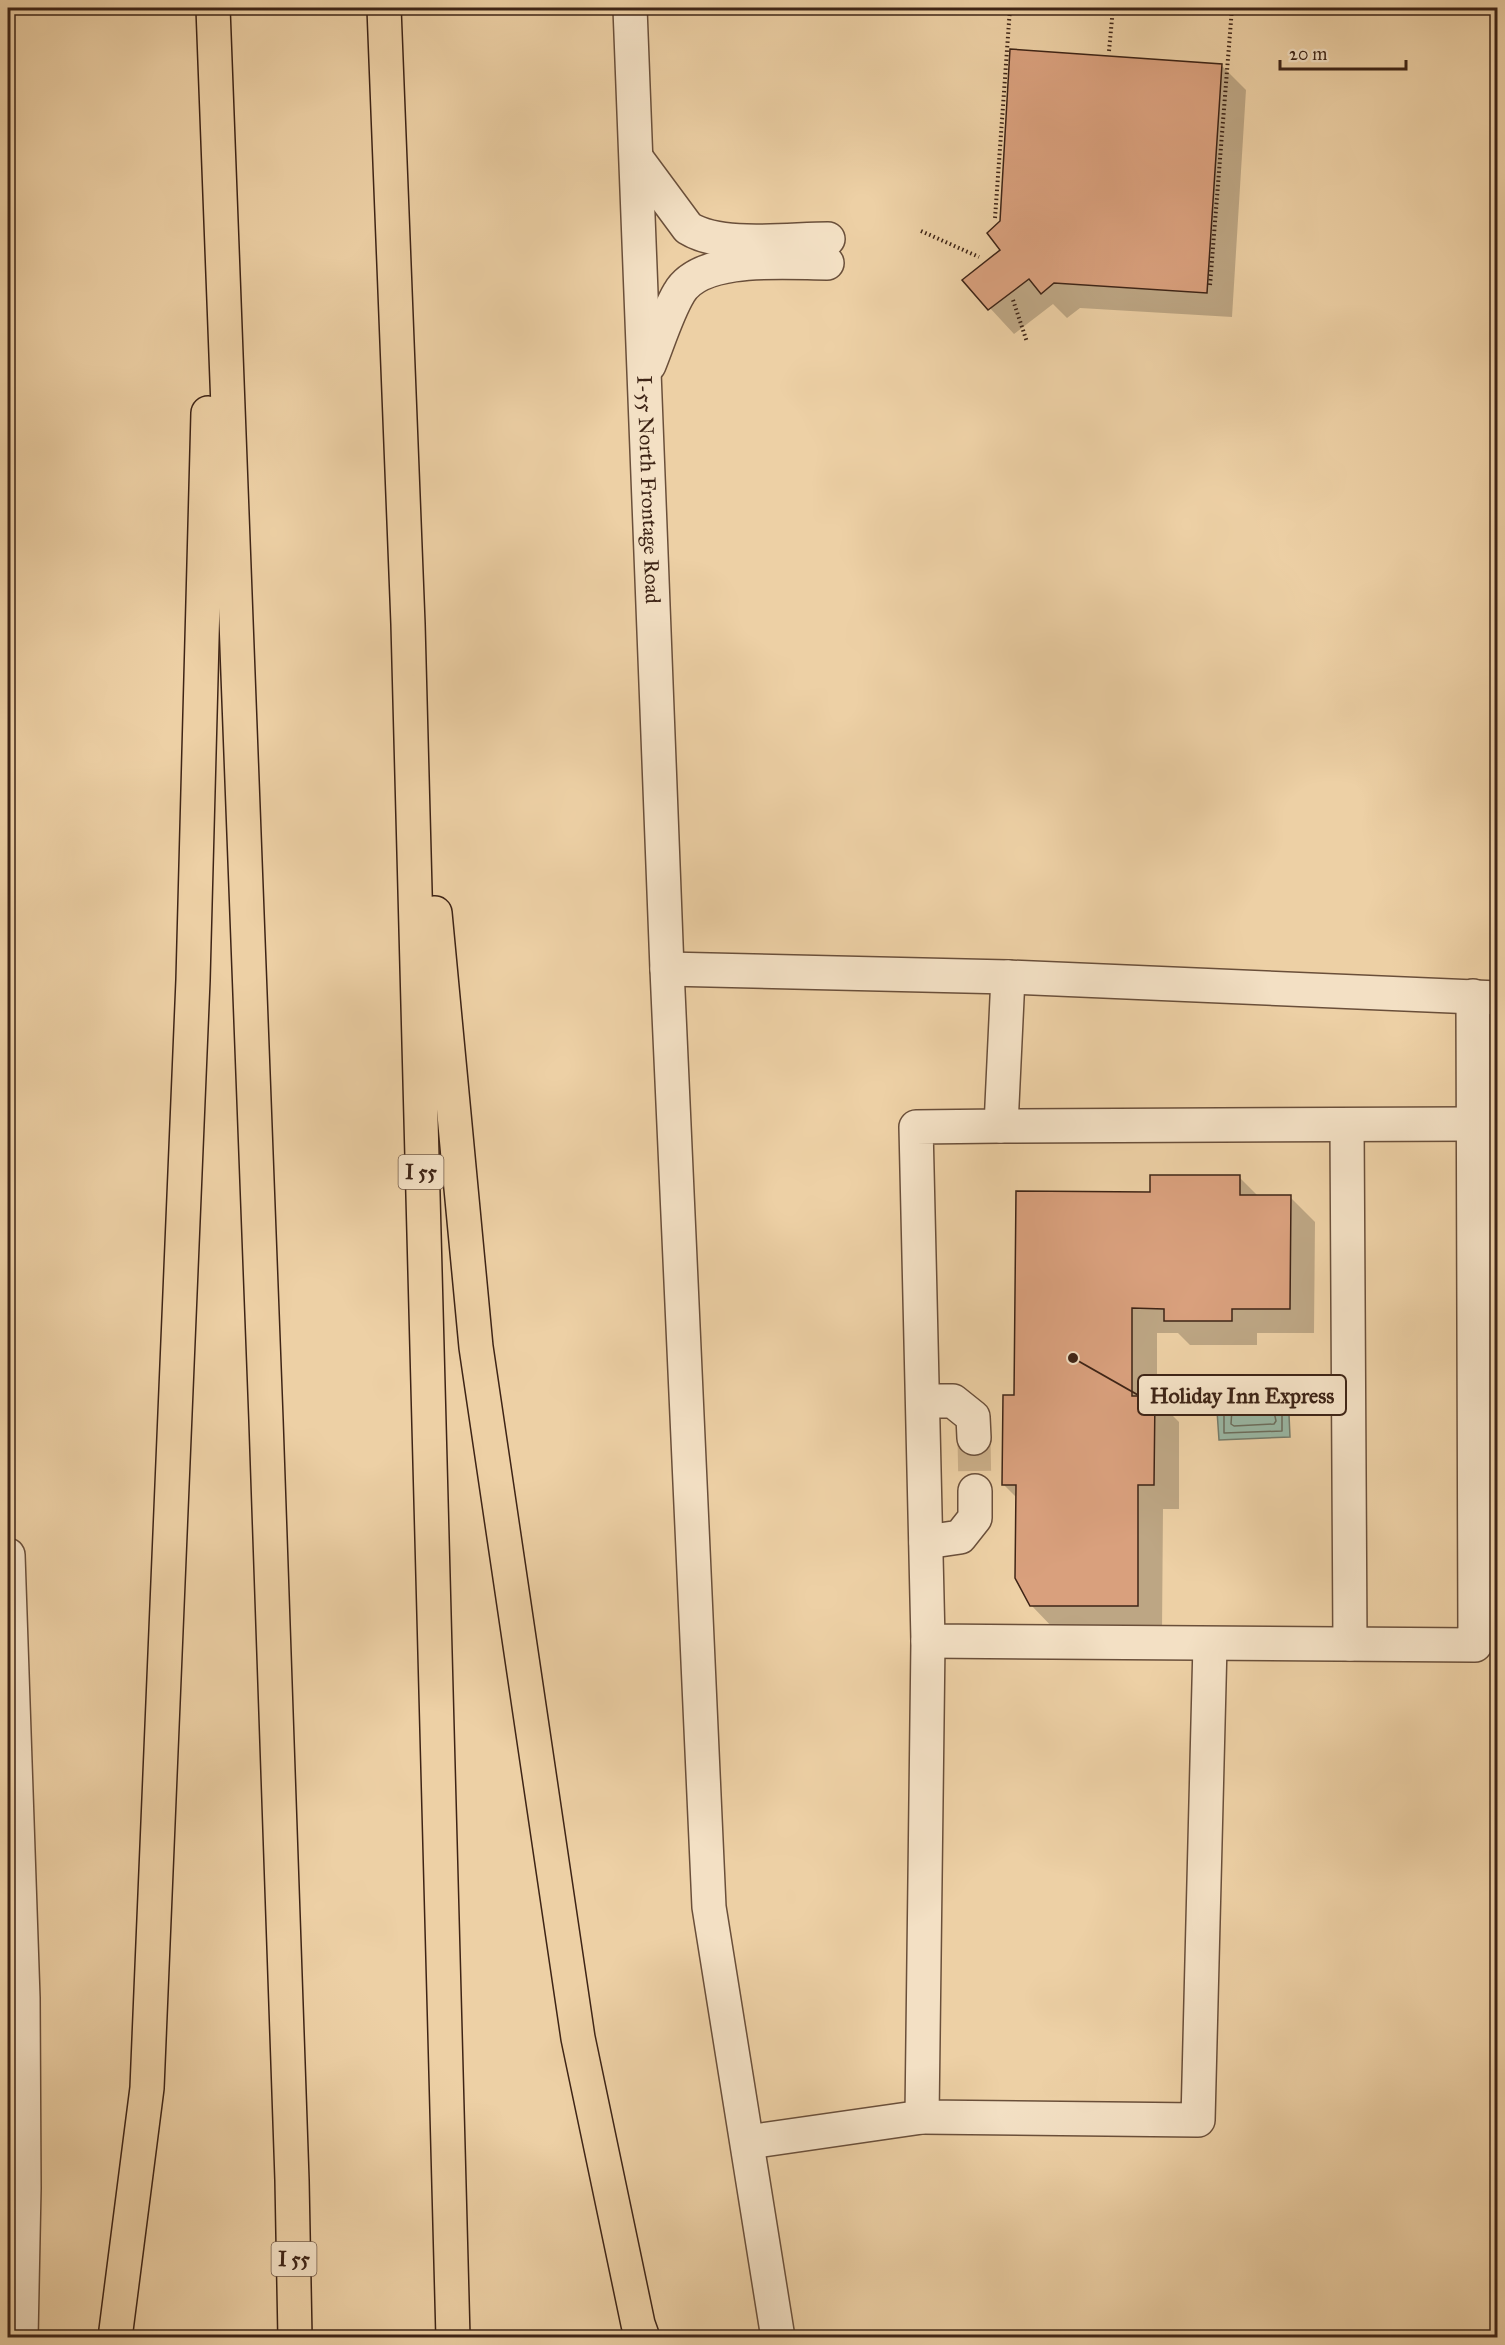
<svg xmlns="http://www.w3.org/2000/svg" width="1505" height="2345" font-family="'IM FELL Great Primer',serif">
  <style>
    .water { fill: #99b7a4; stroke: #757c6b; stroke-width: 1.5 }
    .shadow { fill: #0003 }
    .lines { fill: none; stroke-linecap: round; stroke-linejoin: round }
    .shore { stroke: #6c6e5d; stroke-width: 1.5 }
    .building { fill: #d9a07d; stroke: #3e2416; stroke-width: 1.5 }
    .minor-tunnel { stroke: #caae88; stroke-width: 33; stroke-dasharray: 33 16; stroke-linecap: butt }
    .minor-casing { stroke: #6a4f3a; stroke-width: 36 }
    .highway-casing { stroke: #3e2416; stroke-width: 36 }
    .path { stroke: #3e2416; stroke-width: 4; stroke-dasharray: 1.5 3; stroke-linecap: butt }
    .minor { stroke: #f3e0c4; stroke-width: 33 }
    .highway { stroke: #edd0a5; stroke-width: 33 }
    .labels { text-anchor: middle; stroke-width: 4.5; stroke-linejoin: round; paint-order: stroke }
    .shield { fill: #f3e0c4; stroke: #745c4a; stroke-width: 1.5 }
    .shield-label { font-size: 20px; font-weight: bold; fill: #3e2416 }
    .street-label { font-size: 21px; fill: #3e2416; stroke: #f3e0c4 }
    .leader { fill: none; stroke: #3e2416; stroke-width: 2 }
    .callout-dot { fill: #3e2416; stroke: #f3e0c4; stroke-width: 2 }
    .callout { fill: #f3e0c4; stroke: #3e2416; stroke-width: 2 }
    .callout-label { font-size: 22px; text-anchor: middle; font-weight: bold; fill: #3e2416 }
  </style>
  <rect width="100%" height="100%" fill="#edd0a5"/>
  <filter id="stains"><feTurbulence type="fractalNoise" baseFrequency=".00333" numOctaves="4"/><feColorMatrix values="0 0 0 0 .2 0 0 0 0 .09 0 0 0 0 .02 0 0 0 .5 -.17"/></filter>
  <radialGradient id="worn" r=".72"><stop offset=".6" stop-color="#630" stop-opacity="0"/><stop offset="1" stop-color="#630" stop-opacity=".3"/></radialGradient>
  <path class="water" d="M1288,1392L1290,1437L1219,1440L1216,1396Z"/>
  <g class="shadow">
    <path d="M1221,65L1246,90L1232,317L1080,308L1067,318L1053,304L1014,334L965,281Z"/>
    <path d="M1239,1177L1259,1197H1290L1315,1222L1314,1333H1257V1345H1190L1178,1333H1157V1400L1179,1422V1509H1163L1162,1631H1056L1031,1605L1017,1498L1003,1484L1016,1396L1152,1194Z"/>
  </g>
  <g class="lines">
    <g class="shore">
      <path d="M1280,1399L1282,1402V1431L1224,1433V1402Z"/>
      <path d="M1273,1407L1276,1421L1274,1424L1234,1426L1231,1424L1232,1409Z"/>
    </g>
  </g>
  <g class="building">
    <path d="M1010,49L1222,64L1207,293L1054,283L1041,294L1029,279L988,310L962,280L1000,250L987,233L1000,221Z"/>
    <path d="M1150,1175H1240V1195H1291L1290,1309H1232V1321H1164V1309L1132,1308V1396H1155L1154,1485H1138V1606H1030L1015,1578L1016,1485H1002L1003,1395H1014L1016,1191L1150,1192Z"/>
  </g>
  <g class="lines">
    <path class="minor-tunnel" d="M974,1438L975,1491"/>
    <g class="minor-casing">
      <g id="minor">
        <path id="s1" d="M630,8L667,969L709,1907L778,2338"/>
        <path d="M637,159L688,228C721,249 789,239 828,239"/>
        <path d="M649,365C658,343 667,313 679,293C701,254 788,263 827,263"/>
        <path d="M667,969L1008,977L1498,998"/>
        <path d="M1008,977L1001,1126L916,1127L928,1641L1475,1645L1473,996"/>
        <path d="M1347,1125L1350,1644"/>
        <path d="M1001,1126L1473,1124"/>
        <path d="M924,1401H953L973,1417L974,1438"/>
        <path d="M926,1542L960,1537L975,1518V1491"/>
        <path d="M8,1555L23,1998L24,2188L21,2338"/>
        <path d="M928,1641L922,2117L1198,2120L1210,1644"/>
        <path d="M748,2142L922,2117"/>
      </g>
    </g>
    <g class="highway-casing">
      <g id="highway">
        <path d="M213,8L266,1420L292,2180L295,2338"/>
        <path d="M384,8L408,624L453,2338"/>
        <path d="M435,913L476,1347L578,2038L638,2324L643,2338"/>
        <path d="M115,2338L147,2088L193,980L208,413"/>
      </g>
    </g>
    <g class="path">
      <path d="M1109,51L1113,8"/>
      <path d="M995,218L1010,8"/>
      <path d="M921,231L979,257"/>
      <path d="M1210,285L1232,8"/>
      <path d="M1013,300L1027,342"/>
    </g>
    <use href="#minor" class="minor"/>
    <use href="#highway" class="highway"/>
  </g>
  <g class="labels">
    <g class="shield">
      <rect x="398.5" y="1155" width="45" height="34" rx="4.5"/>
      <rect x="271.5" y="2242" width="45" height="34" rx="4.5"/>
    </g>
    <g class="shield-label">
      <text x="421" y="1179">I 55</text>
      <text x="294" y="2266">I 55</text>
    </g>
    <g class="street-label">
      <text dy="7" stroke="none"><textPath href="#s1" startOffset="482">I-55 North Frontage Road</textPath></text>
    </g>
  </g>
  <path class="leader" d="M1073 1358L1138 1395"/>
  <circle class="callout-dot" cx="1073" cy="1358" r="6"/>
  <rect class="callout" x="1138" y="1375" width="208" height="40" rx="6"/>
  <g class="callout-label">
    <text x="1242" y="1403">Holiday Inn Express</text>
  </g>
  <rect width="1505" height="2345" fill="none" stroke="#edd0a5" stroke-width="30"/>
  <rect x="9" y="9" width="1487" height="2327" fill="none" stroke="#3e2416" stroke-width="3"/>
  <rect x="15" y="15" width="1475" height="2315" fill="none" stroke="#3e2416" stroke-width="1.5"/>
  <path d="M1280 60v9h126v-9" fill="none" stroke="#3e2416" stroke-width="3"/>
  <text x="1289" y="60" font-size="18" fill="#3e2416" stroke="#f3e0c4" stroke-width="4.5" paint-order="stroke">20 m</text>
  <rect width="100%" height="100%" filter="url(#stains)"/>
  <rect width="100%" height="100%" fill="url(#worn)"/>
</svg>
